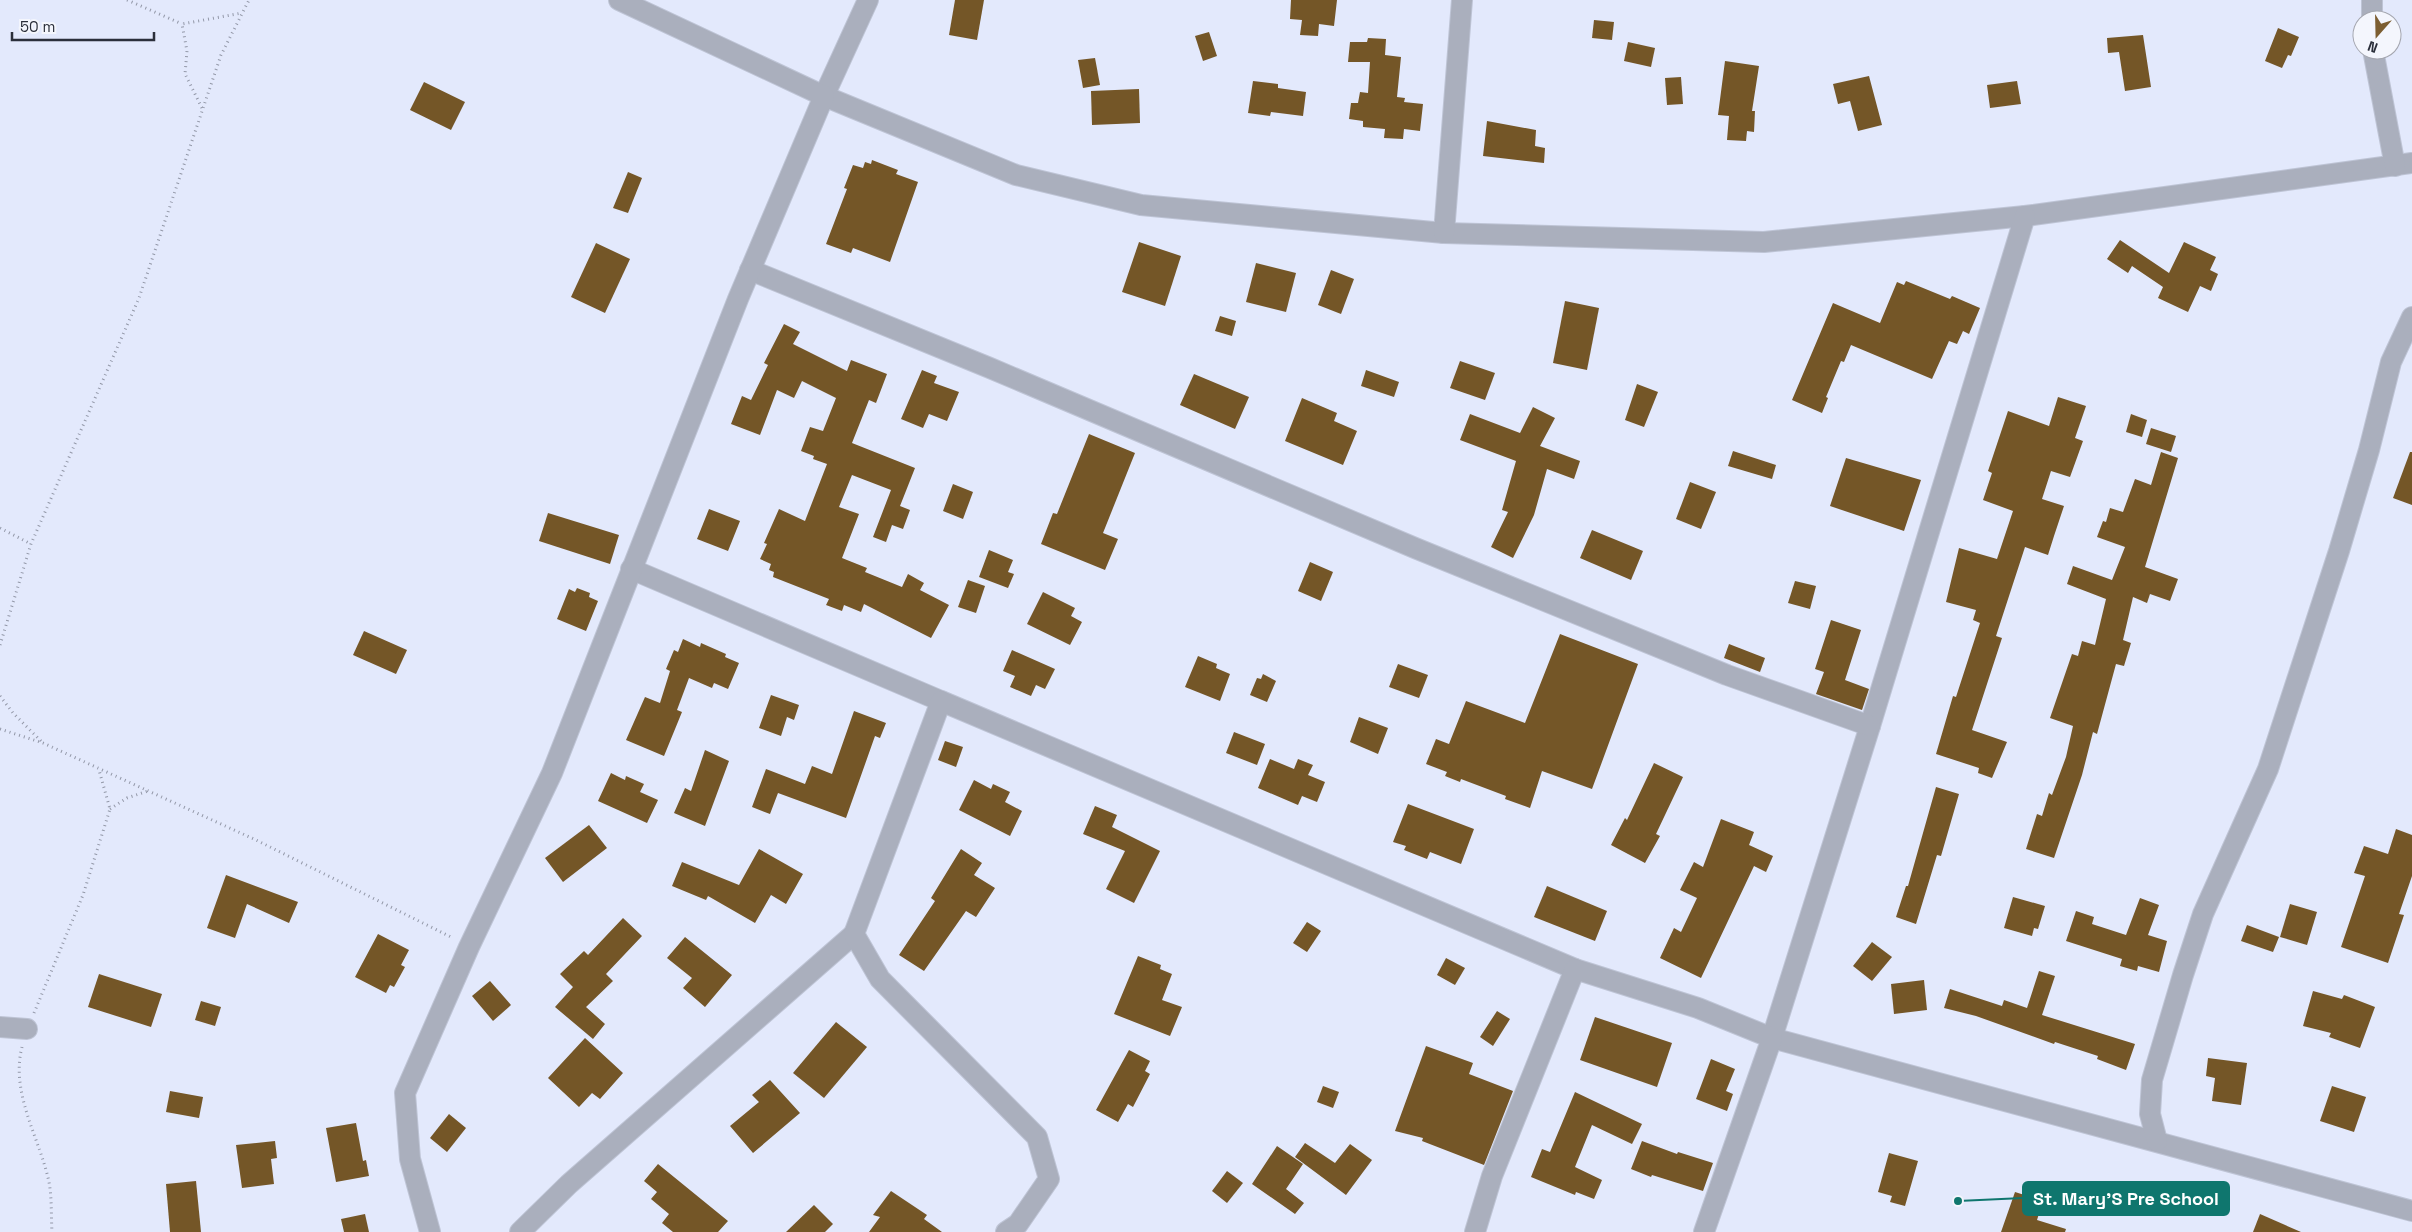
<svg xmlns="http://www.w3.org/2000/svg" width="2412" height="1232" font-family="'Space Grotesk',sans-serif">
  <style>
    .building { fill: #745627 }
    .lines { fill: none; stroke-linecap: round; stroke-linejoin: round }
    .street-casing { stroke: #bec4d5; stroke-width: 22 }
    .path { stroke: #9398a8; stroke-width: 3; stroke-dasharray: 1 4; stroke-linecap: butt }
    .street { stroke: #aaafbd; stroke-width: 20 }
    .leader { fill: none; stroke: #0f766e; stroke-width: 2 }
    .callout-dot { fill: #0f766e; stroke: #f4f6fd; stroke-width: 2 }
    .callout { fill: #0f766e; stroke: #0f766e; stroke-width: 2 }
    .callout-label { font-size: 18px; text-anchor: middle; font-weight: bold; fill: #fff }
  </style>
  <rect width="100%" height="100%" fill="#e3e9fc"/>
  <g class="building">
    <path d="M955,0H984L977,40L949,35Z"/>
    <path d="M1291,0H1337L1334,26L1319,24L1318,36L1300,35L1302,20L1290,19Z"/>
    <path d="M1594,20L1614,22L1612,40L1592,38Z"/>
    <path d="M2278,28L2299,37L2291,56L2288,55L2282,68L2265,61Z"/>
    <path d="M1209,32L1217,56L1203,61L1195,36Z"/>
    <path d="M2143,35L2151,87L2125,91L2119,52L2108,53L2107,38Z"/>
    <path d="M1368,38L1386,39L1385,55L1401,57L1397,97L1405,98L1404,102L1423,104L1420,131L1404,129L1403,139L1384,138L1385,129L1363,127V121L1349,119L1351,103H1358L1360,92L1368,93L1370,62H1348L1350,42H1367Z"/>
    <path d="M1628,42L1655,48L1651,67L1624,61Z"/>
    <path d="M1095,58L1100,85L1083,88L1078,60Z"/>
    <path d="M1725,61L1759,66L1752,111H1755L1754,132L1747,131L1746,141L1727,140L1729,116L1718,115Z"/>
    <path d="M1869,76L1882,125L1858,131L1850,101L1838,104L1833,84Z"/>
    <path d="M1681,77L1683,104L1667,105L1665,78Z"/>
    <path d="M1253,81L1278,84V88L1306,92L1303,116L1271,112L1270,116L1248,113Z"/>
    <path d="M2017,81L2021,104L1990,108L1987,85Z"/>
    <path d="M424,82L465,102L451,130L410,110Z"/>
    <path d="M1139,89L1140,123L1092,125L1091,91Z"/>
    <path d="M1487,121L1536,130L1535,146L1545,148L1544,163L1483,156Z"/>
    <path d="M872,160L898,170L896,174L918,182L890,262L853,248L851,253L826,244L847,189L844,188L853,165L863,168L865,162L871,164Z"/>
    <path d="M628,172L642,178L628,213L613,208Z"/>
    <path d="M2120,240L2169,273L2184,242L2216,257L2210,270L2218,274L2211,291L2200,286L2188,312L2158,298L2163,287L2132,266L2128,273L2107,259Z"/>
    <path d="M1139,242L1181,256L1165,306L1122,292Z"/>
    <path d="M596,243L630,259L605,313L571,297Z"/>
    <path d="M1256,263L1296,273L1286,312L1246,302Z"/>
    <path d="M1331,270L1354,279L1341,314L1318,305Z"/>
    <path d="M1906,281L1950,299L1952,296L1980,308L1969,334L1963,331L1957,344L1949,341L1932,379L1851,345L1844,362L1841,361L1826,397L1828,398L1822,413L1792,400L1833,303L1880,323L1897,282L1904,285Z"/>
    <path d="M1565,301L1599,308L1587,370L1553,363Z"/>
    <path d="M1220,316L1236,321L1232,336L1215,331Z"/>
    <path d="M784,324L800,332L793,344L847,371L851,360L887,374L876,403L869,400L852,443L915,468L900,506L910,510L903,529L892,525L886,542L873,537L891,490L852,475L839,507L859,514L842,558L867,568L865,572L902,587L908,574L924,583L920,590L949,605L931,638L864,604L861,612L844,605L842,611L826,605L829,599L773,577L774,572L769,570L771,564L760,559L767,544L764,543L779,509L805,521L827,464L813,459L814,456L801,451L810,427L823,431L836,398L802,381L794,398L777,390L760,435L731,424L742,396L751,400L768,365L764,363Z"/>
    <path d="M1460,361L1495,373L1485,400L1450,388Z"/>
    <path d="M922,370L937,376L934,383L959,392L947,421L929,414L923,428L901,419Z"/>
    <path d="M1366,370L1399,382L1394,397L1361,386Z"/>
    <path d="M1194,374L1249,397L1235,429L1180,405Z"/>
    <path d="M1637,384L1658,392L1644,427L1625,420Z"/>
    <path d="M2058,397L2086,406L2075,438L2083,441L2070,477L2051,471L2042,499L2064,506L2054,536L2048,555L2025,547L1996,636L2002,638L1972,730L2007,742L1992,778L1978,773L1979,768L1936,754L1953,696L1956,697L1980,623L1973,620L1976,610L1946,602L1959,548L1997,559L2013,511L1983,500L1992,473L1988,471L2008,411L2049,426Z"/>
    <path d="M1302,398L1337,413L1334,421L1357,431L1343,465L1285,441Z"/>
    <path d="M1533,407L1555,418L1540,446L1580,461L1574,479L1547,469L1534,515L1513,558L1491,547L1508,512L1502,510L1516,461L1460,440L1470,414L1520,433Z"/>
    <path d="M2131,414L2147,420L2142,437L2126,432Z"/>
    <path d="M2151,428L2176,436L2171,452L2146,444Z"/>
    <path d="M1089,434L1135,453L1103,533L1118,539L1105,570L1041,544L1053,513L1057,514Z"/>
    <path d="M1733,451L1776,465L1772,479L1728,466Z"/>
    <path d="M2161,452L2178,458L2145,567L2178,579L2170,601L2150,594L2147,603L2133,597L2123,640L2131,643L2124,666L2116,664L2097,734L2093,732L2082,775L2054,858L2026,849L2037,814L2042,816L2049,793L2052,795L2066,757L2073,726L2050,718L2072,654L2078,656L2082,641L2095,645L2106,599L2067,584L2073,566L2112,580L2125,547L2097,537L2103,521L2106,522L2110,508L2123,512L2135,479L2151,485Z"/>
    <path d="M2410,452H2412V505L2393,498Z"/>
    <path d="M1846,458L1921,480L1904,531L1830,506Z"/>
    <path d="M1690,482L1716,492L1701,529L1676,519Z"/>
    <path d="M953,484L973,492L963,519L943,511Z"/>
    <path d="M709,509L740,521L728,551L697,539Z"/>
    <path d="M548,513L619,535L610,564L539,541Z"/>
    <path d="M1592,530L1643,551L1631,580L1580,558Z"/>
    <path d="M989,550L1013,560L1008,572L1014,574L1008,588L979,577Z"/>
    <path d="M1310,562L1333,572L1321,601L1298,591Z"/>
    <path d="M968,580L985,586L976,613L958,607Z"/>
    <path d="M1795,581L1816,586L1810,609L1788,603Z"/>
    <path d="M577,588L590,593L589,597L598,601L586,631L557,619L569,589L575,592Z"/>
    <path d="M1043,592L1075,608L1071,616L1082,622L1070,645L1027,624Z"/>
    <path d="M1831,620L1861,630L1845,680L1869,689L1862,710L1816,694L1824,672L1815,669Z"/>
    <path d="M364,631L407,650L396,674L353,655Z"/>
    <path d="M1560,634L1638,664L1592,789L1542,771L1530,808L1505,799L1506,796L1461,779L1460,782L1445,776L1447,772L1426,764L1436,739L1449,744L1466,701L1525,723Z"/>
    <path d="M683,639L700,647L701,643L726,654L725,657L739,663L728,689L714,683L712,688L689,678L677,710L682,712L664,756L626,740L645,697L660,703L670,671L666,669L674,650L678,652Z"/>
    <path d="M1729,644L1765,658L1760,672L1724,658Z"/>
    <path d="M1012,650L1055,669L1045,689L1036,685L1031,696L1010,687L1015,676L1003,671Z"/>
    <path d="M1198,656L1217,664L1216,668L1230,674L1220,701L1185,687Z"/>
    <path d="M1398,664L1428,675L1419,698L1389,687Z"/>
    <path d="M1263,674L1276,681L1267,702L1250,695L1257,678L1261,679Z"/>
    <path d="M771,695L799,705L794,720L787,717L781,736L759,728Z"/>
    <path d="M854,711L886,723L880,738L875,736L846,818L778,793L770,814L752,807L766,769L805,784L812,766L832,774Z"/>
    <path d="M1359,717L1388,728L1378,754L1350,742Z"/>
    <path d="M1234,732L1265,744L1257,765L1226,753Z"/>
    <path d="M945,741L963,747L956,767L938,760Z"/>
    <path d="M705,750L729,761L705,826L674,813L685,788L691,791Z"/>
    <path d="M1270,759L1294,769L1298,759L1313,765L1308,775L1325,782L1317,802L1302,796L1298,805L1258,788Z"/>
    <path d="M1654,763L1683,777L1656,834L1660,836L1645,863L1611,845L1625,818L1627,820Z"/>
    <path d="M611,773L625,780L626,776L644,784L640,792L658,800L647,823L598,801Z"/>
    <path d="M974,780L991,789L993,784L1010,792L1005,802L1022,811L1010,836L959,810Z"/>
    <path d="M1936,787L1959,794L1941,856L1937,855L1916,924L1896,917L1906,886H1908Z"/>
    <path d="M1408,804L1474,829L1461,864L1430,852L1427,859L1404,850L1406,846L1393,842Z"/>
    <path d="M1095,806L1117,815L1112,827L1160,851L1134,903L1106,889L1125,851L1083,834Z"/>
    <path d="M1721,819L1754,832L1749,845L1773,856L1766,872L1754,866L1701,978L1660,958L1674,928L1681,932L1697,898L1680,890L1694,862L1703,867Z"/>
    <path d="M589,825L607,848L563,882L545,858Z"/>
    <path d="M2396,829L2412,835V876L2399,914L2404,915L2388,963L2341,947L2365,876L2354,873L2364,846L2388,854Z"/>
    <path d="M759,849L803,874L786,904L771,895L755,923L708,896L706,900L672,886L682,862L739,885Z"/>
    <path d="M961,849L982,863L974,875L995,888L976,917L966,911L924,971L899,955L935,901L931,898Z"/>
    <path d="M226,875L298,902L289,923L247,904L235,938L207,928Z"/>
    <path d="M1547,886L1607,911L1595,941L1534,917Z"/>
    <path d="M2013,897L2045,906L2038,929L2034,928L2032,936L2004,928Z"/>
    <path d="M2140,898L2159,905L2148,935L2167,941L2159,972L2138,966L2137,971L2120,966L2122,959L2066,941L2076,911L2094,917L2092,924L2126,935Z"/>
    <path d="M2290,904L2317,912L2307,945L2280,937Z"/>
    <path d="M623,918L642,936L606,974L613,981L586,1007L605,1024L593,1039L555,1007L573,987L560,974L584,951L588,955Z"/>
    <path d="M1307,922L1321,931L1307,952L1293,943Z"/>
    <path d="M2247,925L2279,937L2273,952L2241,941Z"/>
    <path d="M378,934L409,950L401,965L405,967L394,987L390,985L386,993L355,977Z"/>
    <path d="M685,937L732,975L705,1007L683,988L692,978L667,958Z"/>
    <path d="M1872,942L1892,957L1872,981L1853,966Z"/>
    <path d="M1138,956L1161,965L1160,969L1172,974L1162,1000L1182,1007L1170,1036L1114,1014Z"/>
    <path d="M1446,958L1465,968L1455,985L1437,975Z"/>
    <path d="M2039,971L2055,976L2042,1015L2135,1044L2126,1070L2097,1059L2098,1056L2055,1042L2054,1044L1976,1016L1944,1008L1950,989L2002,1006L2004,1000L2027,1008Z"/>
    <path d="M99,974L162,994L151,1027L88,1007Z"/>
    <path d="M1924,980L1927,1010L1894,1014L1891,984Z"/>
    <path d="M490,981L511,1005L493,1021L472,996Z"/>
    <path d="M2313,991L2342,999L2344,995L2375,1007L2360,1048L2329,1037L2331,1033L2303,1026Z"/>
    <path d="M201,1001L221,1007L215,1026L195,1020Z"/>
    <path d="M1497,1011L1510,1019L1493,1046L1480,1037Z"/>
    <path d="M1595,1017L1672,1043L1657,1087L1580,1060Z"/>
    <path d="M836,1022L867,1047L824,1098L793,1073Z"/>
    <path d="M585,1038L623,1073L600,1099L592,1093L579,1107L548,1078Z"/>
    <path d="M1426,1046L1473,1063L1469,1074L1513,1091L1484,1165L1422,1141L1423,1138L1395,1131Z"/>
    <path d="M1129,1050L1150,1061L1145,1071L1150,1074L1133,1107L1128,1104L1118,1122L1096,1110Z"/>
    <path d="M2208,1058L2247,1063L2241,1105L2212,1101L2215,1078L2206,1076Z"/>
    <path d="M1711,1059L1735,1069L1726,1091L1733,1094L1727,1111L1696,1099Z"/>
    <path d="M770,1080L800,1113L753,1153L730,1126L759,1102L752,1095Z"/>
    <path d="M1323,1086L1339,1092L1333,1108L1317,1102Z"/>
    <path d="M2332,1086L2366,1097L2354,1132L2320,1121Z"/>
    <path d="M170,1091L203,1097L199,1118L166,1112Z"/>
    <path d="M1575,1092L1642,1124L1632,1144L1592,1125L1575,1167L1602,1180L1594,1199L1576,1192L1575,1195L1531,1177L1542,1149L1550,1152Z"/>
    <path d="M449,1114L466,1128L447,1152L430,1138Z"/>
    <path d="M356,1123L363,1161L366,1160L369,1176L336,1182L326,1128Z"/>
    <path d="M275,1141L277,1158L271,1159L274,1184L242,1188L236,1145Z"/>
    <path d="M1642,1141L1677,1154L1678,1152L1713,1163L1703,1191L1652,1175L1651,1177L1631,1169Z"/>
    <path d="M1305,1143L1335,1163L1350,1144L1372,1160L1346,1195L1295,1157Z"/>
    <path d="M1277,1146L1303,1164L1286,1189L1304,1203L1295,1214L1252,1184Z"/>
    <path d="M1889,1153L1918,1161L1905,1206L1890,1202L1892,1196L1878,1192Z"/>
    <path d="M658,1164L728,1221L718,1232H673L662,1223L669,1214L651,1199L657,1192L644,1181Z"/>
    <path d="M1227,1171L1243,1183L1227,1203L1212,1191Z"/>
    <path d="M196,1181L201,1232H170L166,1184Z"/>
    <path d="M891,1191L927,1215L924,1219L942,1232H869L880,1217L873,1215Z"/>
    <path d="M2015,1192L2043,1201L2037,1220L2066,1229L2065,1232H2001Z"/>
    <path d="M814,1205L833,1224L825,1232H786Z"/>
    <path d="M365,1214L369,1232H344L341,1219Z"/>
    <path d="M2260,1214L2301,1232H2253Z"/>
  </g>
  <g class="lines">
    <g class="street-casing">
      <g id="street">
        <path d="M868,0L824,96L1016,175L1141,205L1444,233L1764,242L2025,216L2412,163"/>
        <path d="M2372,0V20"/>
        <path d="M2373,50L2395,166"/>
        <path d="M2025,216L1870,726L1772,1038L2412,1211"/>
        <path d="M1444,233L1462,0"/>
        <path d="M750,270L990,368L1415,548L1727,675L1870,726"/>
        <path d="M631,569L941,701"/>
        <path d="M0,1027L27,1029"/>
        <path d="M2157,1141L2150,1114L2152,1080L2183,975L2203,914L2268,769L2339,551L2369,450L2391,362L2412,317"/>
        <path d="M430,1232L410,1159L405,1093L469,947L552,773L738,299L824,96L619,0"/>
        <path d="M520,1232L569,1184L854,934"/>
        <path d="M1006,1232L1018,1224L1049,1179L1037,1137L880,979L854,934L941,701L1575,969"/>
        <path d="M1475,1232L1492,1176L1575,969L1698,1008L1772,1038L1704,1232"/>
      </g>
    </g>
    <g class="path">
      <path d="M127,0L182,24"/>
      <path d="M202,108L185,74L187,51L182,24L242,13"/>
      <path d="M0,528L31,544"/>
      <path d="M0,645L31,544L139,298L221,55L249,0"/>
      <path d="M0,696L13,713L41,741"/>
      <path d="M0,729L43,743L256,840L453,938"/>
      <path d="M110,809L127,798L148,791"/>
      <path d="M34,1013L83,895L110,809L99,770"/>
      <path d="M22,1047C10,1093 40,1139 49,1182C52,1198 51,1216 52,1232"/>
    </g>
    <use href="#street" class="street"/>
  </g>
  <path class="leader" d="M1958 1201L2023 1198"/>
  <circle class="callout-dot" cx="1958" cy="1201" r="5"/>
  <rect class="callout" x="2023" y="1182" width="206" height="33" rx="5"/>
  <g class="callout-label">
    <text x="2126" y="1205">St. Mary'S Pre School</text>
  </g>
  <g transform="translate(2377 35) rotate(200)"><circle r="24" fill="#f4f6fd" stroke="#a4a6af"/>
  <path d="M0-4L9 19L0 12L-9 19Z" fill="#7c5e32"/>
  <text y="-8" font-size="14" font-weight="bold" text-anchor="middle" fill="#2b2f3b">N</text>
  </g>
  <path d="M12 32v8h142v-8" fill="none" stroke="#2b2f3b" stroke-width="2.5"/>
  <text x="20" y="32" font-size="15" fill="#2b2f3b" stroke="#f4f6fd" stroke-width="4" paint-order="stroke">50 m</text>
</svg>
